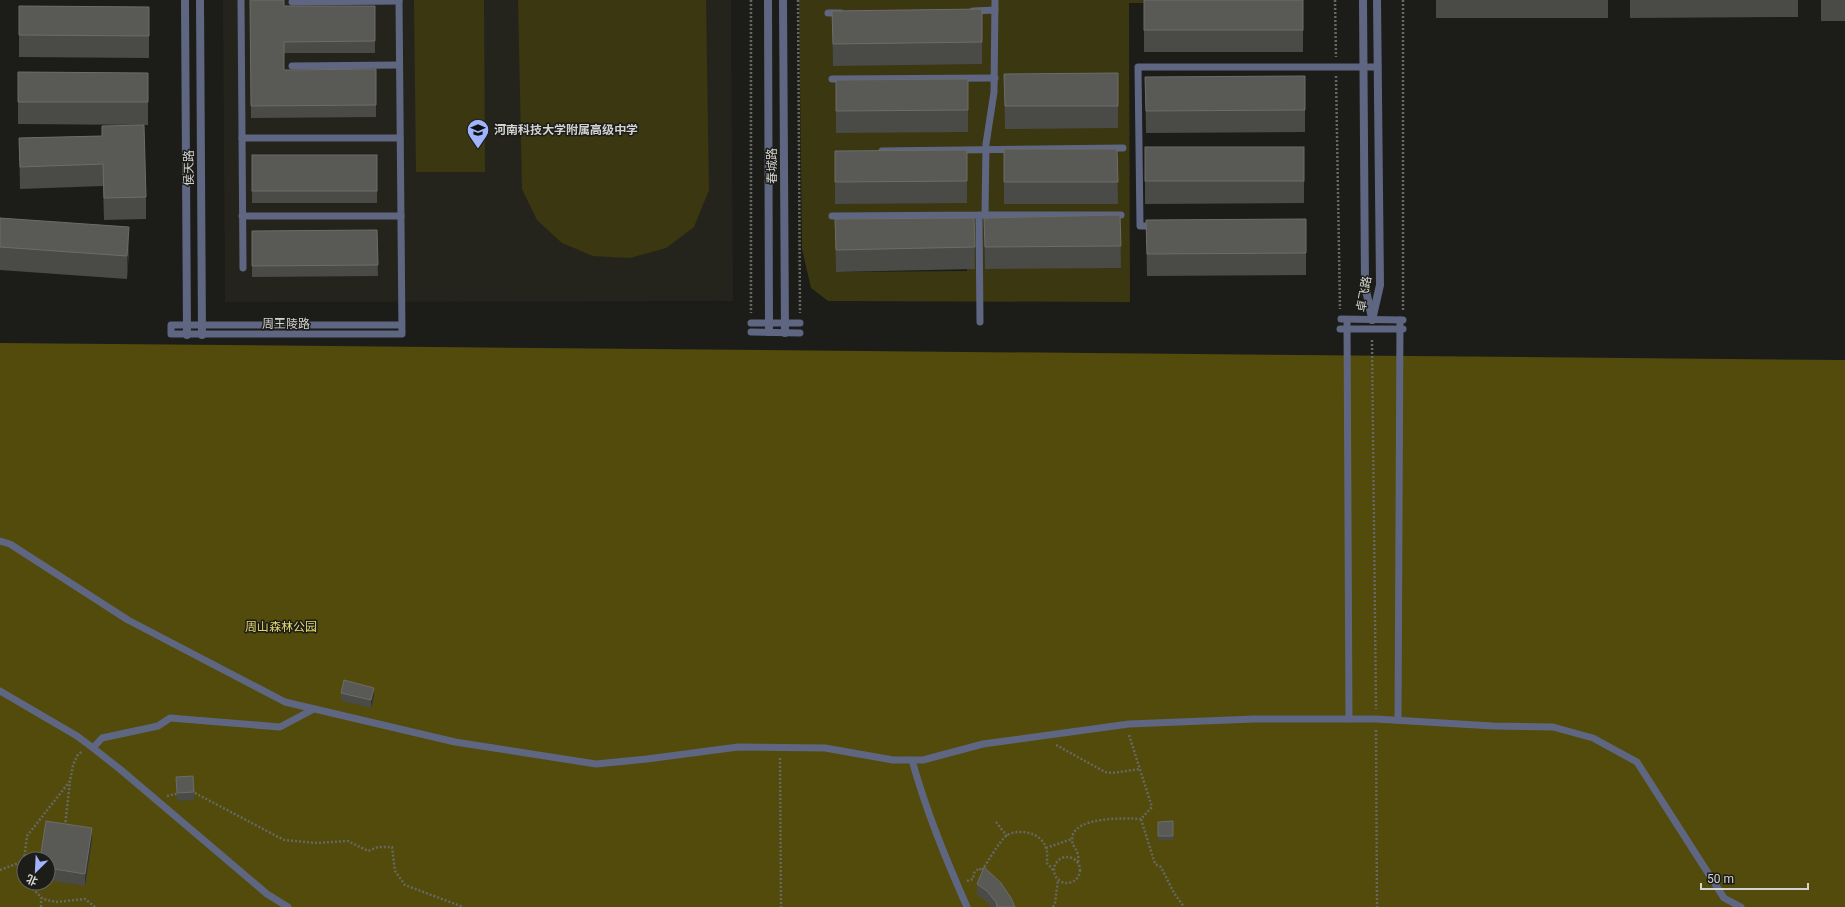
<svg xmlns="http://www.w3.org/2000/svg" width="1845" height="907" font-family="Roboto,'Noto Sans SC',sans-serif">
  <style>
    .built { fill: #25241c }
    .green { fill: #3b3711; fill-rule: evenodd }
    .forest { fill: #524b0b; fill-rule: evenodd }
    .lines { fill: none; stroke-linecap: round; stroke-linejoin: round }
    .path { stroke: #676764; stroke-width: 2.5; stroke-dasharray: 2 2; stroke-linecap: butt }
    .service { stroke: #5e6682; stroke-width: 7 }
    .tertiary { stroke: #5e6682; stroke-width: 8 }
    .wall { fill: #4a4a47 }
    .shaded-wall { fill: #32322f }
    .building { fill: #595956; stroke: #6c6c69 }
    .labels { text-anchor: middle; stroke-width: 3; stroke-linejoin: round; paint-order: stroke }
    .poi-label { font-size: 12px; font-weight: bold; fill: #d3d3d1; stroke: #1c1c19; text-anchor: start }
    .street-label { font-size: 12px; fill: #d3d3d1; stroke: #1c1c19 }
    .park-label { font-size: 12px; fill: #e3d86c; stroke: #1c1c19 }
  </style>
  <rect width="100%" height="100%" fill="#1c1c19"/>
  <path class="built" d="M223,0H731L733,301L225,302Z"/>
  <g class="green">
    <path d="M414,0H484L485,172H416Z"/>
    <path d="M518,0H706L709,190L694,227L666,248L630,258L593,256L562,243L537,220L522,189Z"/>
    <path d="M799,0H1152L1154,3H1129L1130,302L828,301L811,288L802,249ZM967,240V271L836,272Z"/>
  </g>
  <path class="forest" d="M0,343L1845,360V907H0ZM24,859H48V883H24Z"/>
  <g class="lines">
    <g class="path">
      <path d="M751,0V313"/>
      <path d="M798,0L800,313"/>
      <path d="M1335,0L1336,57"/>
      <path d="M1403,0V311"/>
      <path d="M1336,76L1340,309"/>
      <path d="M1372,340L1376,709"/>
      <path d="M1376,730L1377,907"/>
      <path d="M1129,735L1152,807L1141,819L1155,864L1161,867L1174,893L1184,907"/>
      <path d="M1056,745L1105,772L1112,773L1140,769"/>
      <path d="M780,758L781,907"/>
      <path d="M191,792H193L284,840L317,843L348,841L368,851L378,847H392L395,871L405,885L463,907"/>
      <path d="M167,796L180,793"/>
      <path d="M996,822L1007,836"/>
      <path d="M65,826L70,781"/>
      <path d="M1046,848L1072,839"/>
      <circle cx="1067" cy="870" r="13"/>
      <path d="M24,860L27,836L70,781L73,765L77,756L82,751"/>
      <path d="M1078,862C1080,850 1072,848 1072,839C1073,816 1125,818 1141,819"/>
      <path d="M0,870L24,861"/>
      <path d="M982,870C988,862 1000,840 1007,835C1020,828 1042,833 1046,848C1048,852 1047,859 1047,863L1053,870"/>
      <path d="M967,881L973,879L974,873L979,868L982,871"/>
      <path d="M27,883L43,899L56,902L85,899L95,907"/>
      <path d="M41,907V898"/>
      <path d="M1053,907L1055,903L1058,880"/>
    </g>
    <g class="service">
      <path d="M241,0L243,268"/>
      <path d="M399,0L402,334H171V325H402"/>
      <path d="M292,2L399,1"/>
      <path d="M973,11L995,10"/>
      <path d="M828,13H841"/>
      <path d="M292,66L399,65"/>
      <path d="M832,79L995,78"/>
      <path d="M242,138H400"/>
      <path d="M882,151L1123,148"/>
      <path d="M979,215L980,322"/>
      <path d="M985,215H1121"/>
      <path d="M242,216H401"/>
      <path d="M832,216L985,215L986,144L994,92L995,0"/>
      <path d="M1155,226H1140L1138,67H1378"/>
      <path d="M1341,319L1403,320"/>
      <path d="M1347,320L1349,719"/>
      <path d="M751,323H800"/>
      <path d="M1340,329H1403"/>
      <path d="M751,332L800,333"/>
      <path d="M0,541L10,544L128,620L285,702L455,742L596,764L647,759L738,747L825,748L893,760H923L983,744L1129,724L1254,719H1376L1493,726L1553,727L1593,738L1637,762L1724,898L1741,907"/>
      <path d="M0,691L77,736L93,748L121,770L267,894L288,907"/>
      <path d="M1398,720L1400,320"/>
      <path d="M93,748L102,738L158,726L170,718L280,727L312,710"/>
      <path d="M912,760C926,811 946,859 967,907"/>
    </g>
    <g class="tertiary">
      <path d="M185,0L187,335"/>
      <path d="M200,0L202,335"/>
      <path d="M768,0L769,332"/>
      <path d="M783,0L785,333"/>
      <path d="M1363,0L1365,286L1372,318"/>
      <path d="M1372,320L1380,285L1377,0"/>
    </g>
  </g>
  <g class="wall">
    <path d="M250,0L284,6H375V53H284V70L376,69V117L251,118Z"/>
    <rect x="1144" y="0" width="159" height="52"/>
    <rect x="1436" y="0" width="172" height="18"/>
    <path d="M1630,0H1798V17L1630,18Z"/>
    <rect x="1821" y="0" width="24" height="21"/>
    <path d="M19,6L149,7V58L19,57Z"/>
    <path d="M982,9V64L833,66L832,11Z"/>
    <path d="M18,72L148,73V125L18,124Z"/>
    <path d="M1118,73V128L1005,129L1004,74Z"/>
    <path d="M1305,76V132L1146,133L1145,77Z"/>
    <path d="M968,79V132L836,133V80Z"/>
    <path d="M102,136L146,197V219L104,220L103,186L20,189L19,138Z"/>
    <path d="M1145,147H1304V203L1145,204Z"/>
    <path d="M1004,149H1117L1118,204H1004Z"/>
    <path d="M967,150V203L835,204V151Z"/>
    <rect x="252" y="155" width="125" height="48"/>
    <path d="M1120,215L1121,268L985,269L984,218Z"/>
    <path d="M0,218L129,250L127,279L0,270Z"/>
    <path d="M974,218L975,269L836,272L835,219Z"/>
    <path d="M1306,219V275L1147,276L1146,220Z"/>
    <path d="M377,230L378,276L252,277V231Z"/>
    <path d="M341,693L374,696L371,708L341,701Z"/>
    <path d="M193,776L194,800L177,801L176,777Z"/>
    <path d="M1173,821V840H1158V822Z"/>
    <path d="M92,840L85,886L48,880V859Z"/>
    <path d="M977,884L1015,907H991L987,902L977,895Z"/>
  </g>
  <g class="shaded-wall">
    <path d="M129,227V250L127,279V256Z"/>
    <path d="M374,688V696L371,708V700Z"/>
    <path d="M92,828V840L85,886V874Z"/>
  </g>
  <g class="building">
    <path d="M250,0H284V6H375V41L284,42V70L376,69V105L251,106Z"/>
    <rect x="1144" y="0" width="159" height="30"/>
    <path d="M19,6L149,7V36L19,35Z"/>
    <path d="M982,9V42L833,44L832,11Z"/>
    <path d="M18,72L148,73V102H18Z"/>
    <path d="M1118,73V106H1005L1004,74Z"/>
    <path d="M1305,76V110L1146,111L1145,77Z"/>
    <path d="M968,79V110L836,111V80Z"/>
    <path d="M144,125L146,197L104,198L103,164L20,167L19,138L102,136V126Z"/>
    <rect x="1145" y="147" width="159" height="34"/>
    <path d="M1004,149H1117L1118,182H1004Z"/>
    <path d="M967,150V181L835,182V151Z"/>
    <rect x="252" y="155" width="125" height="36"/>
    <path d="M1120,215L1121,246L985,247L984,218Z"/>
    <path d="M0,218L129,227L127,256L0,247Z"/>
    <path d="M974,218L975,247L836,250L835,219Z"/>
    <path d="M1306,219V253L1147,254L1146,220Z"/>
    <path d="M377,230L378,265L252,266V231Z"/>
    <path d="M344,680L374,688L371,700L341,693Z"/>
    <path d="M193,776L194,792L177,793L176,777Z"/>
    <path d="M46,821L92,828L85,874L48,868V859H40Z"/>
    <path d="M1173,821V836H1158V822Z"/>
    <path d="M984,867L1001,883L1011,898L1015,907H997L996,902L987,891L977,884Z"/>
  </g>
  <defs>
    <g id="school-pin" transform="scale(1.15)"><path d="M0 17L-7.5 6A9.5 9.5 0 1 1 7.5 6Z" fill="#a0b3fd" stroke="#1c1c19"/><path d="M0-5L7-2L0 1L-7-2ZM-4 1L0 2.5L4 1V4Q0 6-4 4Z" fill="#111"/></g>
  </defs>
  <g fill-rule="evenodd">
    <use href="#school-pin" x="478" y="130"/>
  </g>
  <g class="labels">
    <g class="poi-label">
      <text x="494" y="134">河南科技大学附属高级中学</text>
    </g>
    <g class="street-label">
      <text transform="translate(772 166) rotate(-90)" y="4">春城路</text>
      <text transform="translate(189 168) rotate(-90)" y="4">侯天路</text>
      <text transform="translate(1364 294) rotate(-80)" y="4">卓飞路</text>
      <text x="286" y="328">周王陵路</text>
    </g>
    <g class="park-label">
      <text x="281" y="631">周山森林公园</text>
    </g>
  </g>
  <g transform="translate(36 871) rotate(204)"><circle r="19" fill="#1c1c19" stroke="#656563"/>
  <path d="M0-3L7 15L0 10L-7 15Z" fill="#a0b3fd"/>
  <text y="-6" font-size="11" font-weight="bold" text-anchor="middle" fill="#d3d3d1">北</text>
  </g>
  <path d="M1701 883v6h107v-6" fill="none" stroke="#d3d3d1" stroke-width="2"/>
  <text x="1707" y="883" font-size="12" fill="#d3d3d1" stroke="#1c1c19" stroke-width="3" paint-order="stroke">50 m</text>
</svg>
